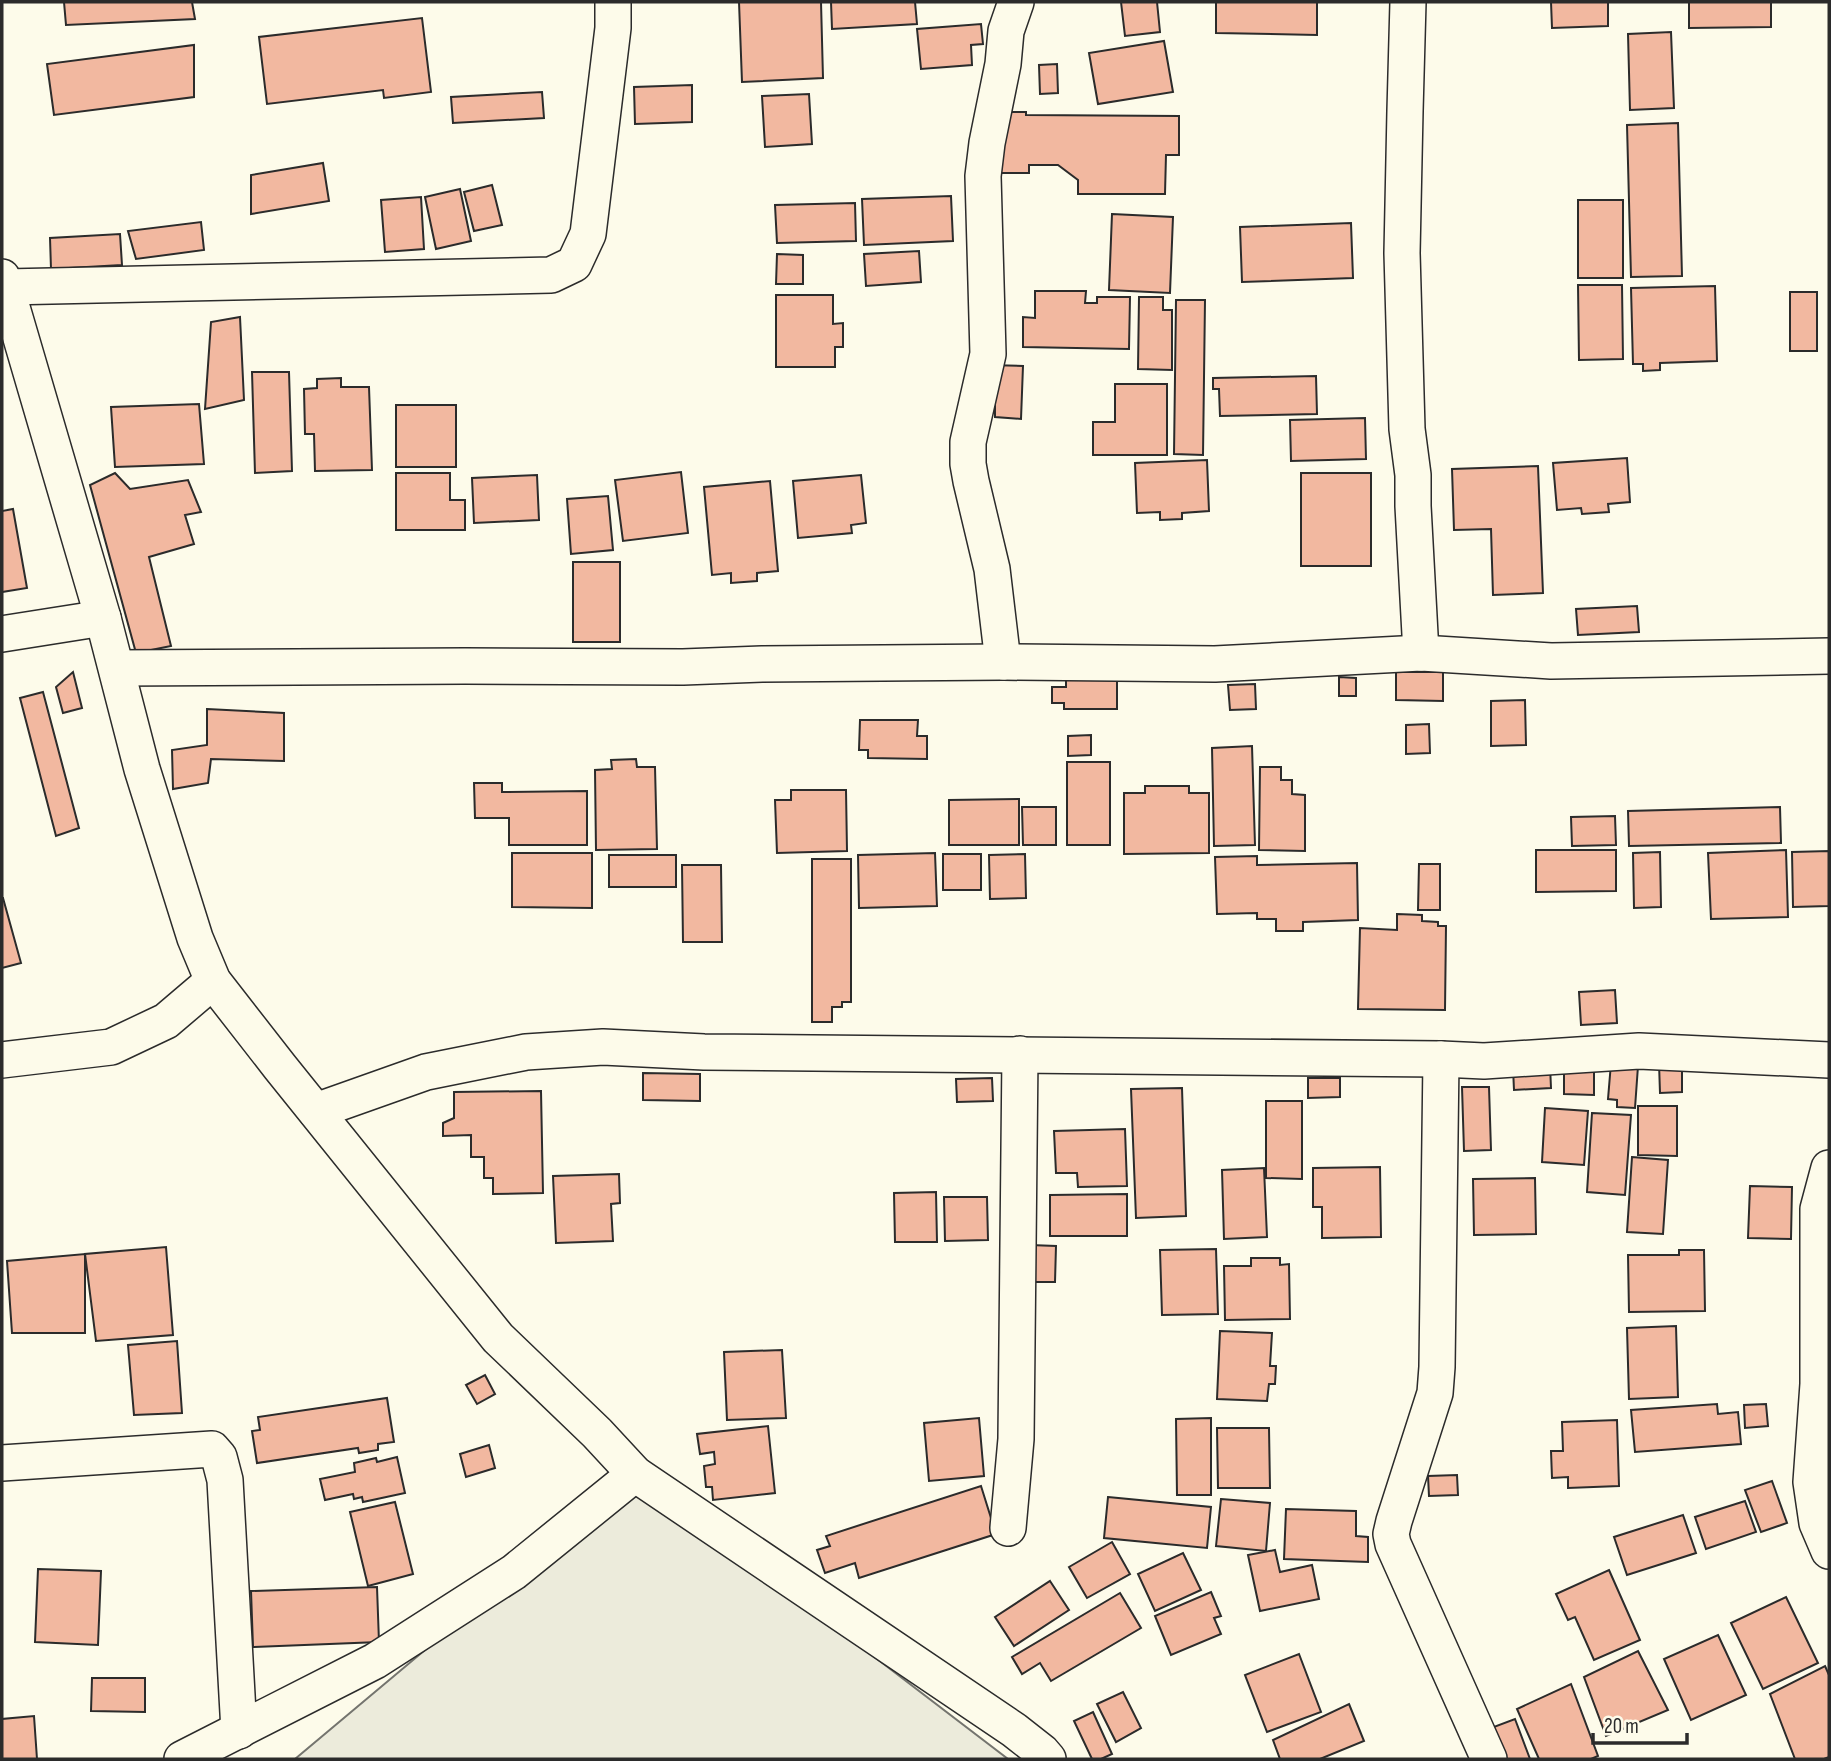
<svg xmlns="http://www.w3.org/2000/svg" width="1831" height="1761" font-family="'Sofia Sans Condensed',sans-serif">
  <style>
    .green { fill: #ecebdb; stroke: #74746e; stroke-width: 2 }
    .building { fill: #f2b8a0; stroke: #2b2b2b; stroke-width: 2 }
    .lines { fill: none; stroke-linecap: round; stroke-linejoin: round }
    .minor-casing { stroke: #2b2b2b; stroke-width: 38 }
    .minor { stroke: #fdfbea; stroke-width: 35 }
  </style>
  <rect width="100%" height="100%" fill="#fdfbea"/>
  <path class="green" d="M635,1474L1008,1759H295Z"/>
  <g class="building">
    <path d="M64,2H192L195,19L66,25Z"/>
    <path d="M739,2H821L823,78L742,82Z"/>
    <path d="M831,2H915L917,24L832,29Z"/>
    <path d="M1121,2H1157L1160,32L1125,36Z"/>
    <path d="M1216,2H1317V35L1216,33Z"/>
    <path d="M1551,2H1608V26L1552,28Z"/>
    <path d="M1689,2H1771V27L1689,28Z"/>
    <path d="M422,18L431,92L384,98L383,90L267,104L259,37Z"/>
    <path d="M981,24L983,44L971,45L972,65L921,69L917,29Z"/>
    <path d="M1671,32L1674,108L1630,110L1628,34Z"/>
    <path d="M1164,41L1173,92L1098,104L1089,53Z"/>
    <path d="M194,45V97L54,115L47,64Z"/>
    <path d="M1057,64L1058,93L1040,94L1039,65Z"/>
    <path d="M692,85V122L635,124L634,87Z"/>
    <path d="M542,92L544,118L453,123L451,97Z"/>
    <path d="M809,94L812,144L765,147L762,96Z"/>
    <path d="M1000,112H1026V115L1179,116V155H1166L1165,194H1078V180L1058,165H1029V173H1000Z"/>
    <path d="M1678,123L1682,276L1631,277L1627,125Z"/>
    <path d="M323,163L329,201L251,214V175Z"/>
    <path d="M492,185L502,225L474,231L464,192Z"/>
    <path d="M460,189L471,241L436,249L425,197Z"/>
    <path d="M951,196L953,241L864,245L862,199Z"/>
    <path d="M421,197L424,249L385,252L381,200Z"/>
    <rect x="1578" y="200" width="45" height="78"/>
    <path d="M855,203L856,241L777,243L775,205Z"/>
    <path d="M1112,214L1173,217L1170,293L1109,290Z"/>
    <path d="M201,222L204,250L136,259L128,231Z"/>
    <path d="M1351,223L1353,278L1242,282L1240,227Z"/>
    <path d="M120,234L122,265L51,269L50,238Z"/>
    <path d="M919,251L921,282L866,286L864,254Z"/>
    <path d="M777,254L803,255V284H776Z"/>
    <path d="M1578,285H1622L1623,359L1579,360Z"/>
    <path d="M1715,286L1717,361L1660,363V370L1643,371V364H1633L1631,288Z"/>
    <path d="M1035,291H1086L1085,303H1097V297H1130L1129,349L1023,347V317L1035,318Z"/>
    <rect x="1790" y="292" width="27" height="59"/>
    <path d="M776,295H833V324L843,323V347H835V367H776Z"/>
    <path d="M1139,297H1163V310H1172V370L1138,369Z"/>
    <path d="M1176,300H1205L1203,455L1174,454Z"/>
    <path d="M240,317L244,400L205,409L211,322Z"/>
    <path d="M988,365L1023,366L1021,419L995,417V402H987Z"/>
    <path d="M252,372H289L292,471L255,473Z"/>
    <path d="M1316,376L1317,414L1220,416L1219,389H1213V378Z"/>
    <path d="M341,378V387H369L372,470L315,471L314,434H305L304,389L317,388V379Z"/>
    <path d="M1115,384H1167V455H1093V422H1115Z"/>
    <path d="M199,404L204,464L115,467L111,407Z"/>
    <rect x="396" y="405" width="60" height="62"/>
    <path d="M1365,418L1366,459L1291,461L1290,420Z"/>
    <path d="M1627,458L1630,502L1608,504L1609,512L1582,514L1581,508L1557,510L1553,463Z"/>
    <path d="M1207,460L1209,511L1182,513V519L1160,520V512L1137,513L1135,463Z"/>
    <path d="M1538,466L1543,593L1493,595L1491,529L1454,530L1452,469Z"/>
    <path d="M681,472L688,533L623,541L615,480Z"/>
    <path d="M115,473L130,489L188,480L201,512L185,515L194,544L149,557L171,646L136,653L90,485Z"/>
    <path d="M396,473H450V500H465V530H396Z"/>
    <rect x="1301" y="473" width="70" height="93"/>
    <path d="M537,475L539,520L474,523L472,478Z"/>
    <path d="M861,475L866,523L851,525L852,533L798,538L793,481Z"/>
    <path d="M770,481L778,571L757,573V581L731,583V573L712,575L704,487Z"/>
    <path d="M608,496L613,550L571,554L567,499Z"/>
    <path d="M13,509L27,588L2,592V511Z"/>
    <rect x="573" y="562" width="47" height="80"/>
    <path d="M1637,606L1639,632L1578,635L1576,609Z"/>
    <path d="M73,672L82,708L63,713L56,687Z"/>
    <path d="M1396,672H1443V701L1396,700Z"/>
    <path d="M1117,677V709H1064V703H1052V687H1066V679Z"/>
    <path d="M1339,677L1356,678V696H1339Z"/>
    <path d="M1255,684L1256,709L1230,710L1228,685Z"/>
    <path d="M43,692L79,828L56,836L20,698Z"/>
    <path d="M1525,700L1526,745L1491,746V701Z"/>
    <path d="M207,709L284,713V761L211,759L208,783L173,789L172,750L207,745Z"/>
    <path d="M860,720H918L917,736H927V759L868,758V750H859Z"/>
    <path d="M1429,724L1430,753L1406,754V725Z"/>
    <path d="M1091,735V755L1068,756V736Z"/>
    <path d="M1252,746L1255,845L1214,846L1212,748Z"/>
    <path d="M636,759L637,767H655L657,849L596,850L595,770L612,769L611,760Z"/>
    <rect x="1067" y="762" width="43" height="83"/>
    <path d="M1260,767H1281V780H1292V794L1305,795V851L1259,850Z"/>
    <path d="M474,783H502V792L587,791V845H509V818H475Z"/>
    <path d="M1145,786H1189V793H1209V853L1124,854V793H1145Z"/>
    <path d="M791,790H846L847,851L777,853L775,800H791Z"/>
    <path d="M1019,799V845H949V800Z"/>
    <path d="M1022,807H1056V845H1023Z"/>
    <path d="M1780,807L1781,843L1629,846L1628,811Z"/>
    <path d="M1615,816L1616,845L1572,846L1571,817Z"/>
    <path d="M1536,850H1616V891L1536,892Z"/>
    <path d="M1786,850L1788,917L1711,919L1708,853Z"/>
    <path d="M1829,851V906L1793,907L1792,852Z"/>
    <path d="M1660,852L1661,907L1634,908L1633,853Z"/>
    <path d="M512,853H592V908L512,907Z"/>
    <path d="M935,853L937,906L859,908L858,855Z"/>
    <rect x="943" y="854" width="38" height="36"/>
    <path d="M1025,854L1026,898L990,899L989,855Z"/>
    <rect x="609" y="855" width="67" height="32"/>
    <path d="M1257,856V865L1357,863L1358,920L1303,922V931H1276V919H1257V913L1217,914L1215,857Z"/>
    <path d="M812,859H851V1002H842V1007H832V1022H812Z"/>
    <path d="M1419,864H1440V910H1418Z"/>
    <path d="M682,865H721L722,942H683Z"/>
    <path d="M2,898H3L21,963L2,968Z"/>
    <path d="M1397,914L1422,915V921L1438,922V926H1446L1445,1010L1358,1009L1360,928L1397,930Z"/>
    <path d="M1615,990L1617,1023L1581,1025L1579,992Z"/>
    <path d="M1682,1062V1092L1660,1093L1659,1063Z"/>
    <path d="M1611,1063L1638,1066L1635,1108L1617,1107V1100L1608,1099Z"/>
    <path d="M1550,1065L1551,1088L1514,1090L1513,1068Z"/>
    <path d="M1564,1068H1594V1095L1564,1094Z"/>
    <path d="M643,1073L700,1074V1101L643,1100Z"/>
    <path d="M992,1078L993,1101L957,1102L956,1079Z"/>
    <path d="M1308,1078H1340V1097L1308,1098Z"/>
    <path d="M1462,1087H1489L1491,1150L1464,1151Z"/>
    <path d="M1182,1088L1186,1216L1136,1218L1131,1089Z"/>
    <path d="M541,1091L543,1193L493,1194V1178H484V1157H471V1135L443,1136V1123L454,1118V1092Z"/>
    <path d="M1266,1101H1302V1179L1266,1178Z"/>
    <path d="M1638,1106H1677V1156L1638,1155Z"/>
    <path d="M1545,1108L1588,1111L1584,1165L1542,1162Z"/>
    <path d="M1592,1113L1631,1115L1625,1195L1587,1192Z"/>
    <path d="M1125,1129L1127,1186L1078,1187L1077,1173H1056L1054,1131Z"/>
    <path d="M1632,1157L1668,1160L1663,1234L1627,1232Z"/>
    <path d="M1380,1167L1381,1237L1322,1238V1207H1313V1168Z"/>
    <path d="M1264,1168L1267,1237L1224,1239L1222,1170Z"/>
    <path d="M619,1174L620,1203L611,1204L613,1241L556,1243L553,1176Z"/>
    <path d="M1535,1178L1536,1234L1474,1235L1473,1179Z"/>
    <path d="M1750,1186L1792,1187L1791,1239L1748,1238Z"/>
    <path d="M936,1192L937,1242H895L894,1193Z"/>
    <path d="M1127,1194V1236H1050V1195Z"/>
    <path d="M944,1197H987L988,1240L945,1241Z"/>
    <path d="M1030,1245L1056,1246L1055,1282H1029Z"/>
    <path d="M166,1247L173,1335L96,1341L85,1254Z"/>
    <path d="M1216,1249L1218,1314L1162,1315L1160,1250Z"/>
    <path d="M1679,1250H1704L1705,1311L1629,1312L1628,1255H1679Z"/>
    <path d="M85,1254V1333H12L7,1261Z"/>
    <path d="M1251,1258H1280V1265L1289,1264L1290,1319L1225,1320L1224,1266H1251Z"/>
    <path d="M1676,1326L1678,1397L1629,1399L1627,1328Z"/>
    <path d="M1220,1331L1272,1333L1270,1366H1276L1275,1384H1269L1267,1401L1217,1399Z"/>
    <path d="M177,1341L182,1413L134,1415L128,1345Z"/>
    <path d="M782,1350L786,1418L727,1420L724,1352Z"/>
    <path d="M485,1375L495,1394L477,1404L466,1385Z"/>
    <path d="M387,1398L394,1442L378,1444V1450L359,1453L358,1448L257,1463L252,1431L260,1430L258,1417Z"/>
    <path d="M1717,1404L1718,1414L1738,1412L1741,1444L1635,1452L1631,1410Z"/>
    <path d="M1766,1404L1768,1426L1745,1428L1744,1405Z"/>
    <path d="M979,1418L984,1476L929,1481L924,1423Z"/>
    <path d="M1211,1418V1495H1177L1176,1419Z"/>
    <path d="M1617,1420L1619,1486L1568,1488V1477L1552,1478L1551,1451H1563L1562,1422Z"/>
    <path d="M768,1426L775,1493L713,1500L712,1487H706L704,1466L715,1464L714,1452L700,1454L697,1434Z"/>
    <path d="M1217,1428H1269L1270,1488H1218Z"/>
    <path d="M489,1445L495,1468L466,1477L460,1454Z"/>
    <path d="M397,1457L405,1493L363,1502L362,1497L354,1499L353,1494L325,1500L320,1479L355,1472L354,1463L376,1458L377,1462Z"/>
    <path d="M1457,1475L1458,1495L1429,1496L1428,1476Z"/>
    <path d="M1772,1481L1787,1523L1761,1532L1745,1490Z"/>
    <path d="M981,1486L996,1534L859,1578L855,1563L825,1573L817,1550L830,1546L826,1536Z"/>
    <path d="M1108,1497L1211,1507L1207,1548L1104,1538Z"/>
    <path d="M1221,1499L1270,1503L1266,1551L1216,1546Z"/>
    <path d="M1745,1501L1756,1532L1706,1549L1695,1517Z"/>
    <path d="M395,1502L413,1574L368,1586L350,1512Z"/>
    <path d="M1286,1509L1356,1511V1536L1368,1537V1562L1284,1559Z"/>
    <path d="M1683,1515L1696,1553L1627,1575L1614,1537Z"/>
    <path d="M1112,1542L1130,1574L1087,1598L1069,1567Z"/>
    <path d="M1275,1550L1280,1572L1312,1565L1319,1599L1260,1611L1248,1555Z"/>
    <path d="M1183,1553L1201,1590L1155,1611L1138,1574Z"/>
    <path d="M38,1569L101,1571L98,1645L35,1642Z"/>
    <path d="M1609,1570L1640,1640L1594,1660L1575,1617L1568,1620L1556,1594Z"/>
    <path d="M1050,1581L1069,1610L1014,1646L995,1617Z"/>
    <path d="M377,1587L379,1642L253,1647L251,1591Z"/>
    <path d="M1211,1592L1221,1616L1214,1618L1221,1634L1171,1655L1155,1616Z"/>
    <path d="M1120,1593L1141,1628L1051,1681L1040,1663L1022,1674L1012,1657Z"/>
    <path d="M1786,1597L1818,1663L1763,1689L1731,1623Z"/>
    <path d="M1718,1635L1746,1695L1691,1720L1664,1659Z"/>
    <path d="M1638,1651L1668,1710L1606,1736L1584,1677Z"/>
    <path d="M1299,1654L1321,1712L1267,1732L1245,1675Z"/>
    <path d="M1825,1666L1829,1675V1757L1824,1759H1795L1770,1694Z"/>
    <path d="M92,1678H145V1712L91,1711Z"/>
    <path d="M1571,1684L1598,1756L1591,1759H1539L1517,1709Z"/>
    <path d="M1123,1692L1141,1728L1116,1742L1097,1704Z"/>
    <path d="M1349,1704L1364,1741L1320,1759H1280L1273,1740Z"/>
    <path d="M1093,1712L1112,1754L1101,1759H1092L1074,1721Z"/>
    <path d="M34,1716L37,1759H2V1719Z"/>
    <path d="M1515,1719L1530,1759H1503L1491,1728Z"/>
  </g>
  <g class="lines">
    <g class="minor-casing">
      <g id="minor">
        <path d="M1408,2L1405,111L1402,253L1407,429L1413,475V506L1421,653"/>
        <path d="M2,277L6,287L103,618L142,769L195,938L213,981L280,1067L498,1338L597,1433L635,1474L1014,1730L1042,1752L1048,1759"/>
        <path d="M6,287L551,275L574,264L588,234L613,28V2"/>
        <path d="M2,634L103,618"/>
        <path d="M1003,662L992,569L971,481L968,464V442L988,354L983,176L987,143L1003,64L1006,31L1016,2"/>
        <path d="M117,668L465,666L683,667L762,664L1003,662L1215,664L1421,653L1551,661L1829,656"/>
        <path d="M1441,1059L1437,1367L1435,1393L1394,1521L1391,1534L1393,1544L1489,1759"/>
        <path d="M2,1060L111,1047L166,1021L213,981"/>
        <path d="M316,1111L426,1072L526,1052L603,1047L704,1052L1441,1059L1484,1061L1639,1051L1829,1060"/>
        <path d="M1829,1168L1818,1209V1384L1811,1482L1817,1523L1829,1551"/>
        <path d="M2,1463L212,1449L219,1457L225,1480L239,1731"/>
        <path d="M1008,1528L1016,1439L1020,1054"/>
        <path d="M182,1759L375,1661L514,1572L635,1474"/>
      </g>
    </g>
    <use href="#minor" class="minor"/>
  </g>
  <rect width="1831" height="1761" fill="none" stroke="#2b2b2b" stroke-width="7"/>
  <path d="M1593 1733v10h94v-10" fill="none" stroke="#2b2b2b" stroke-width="3.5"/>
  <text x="1604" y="1733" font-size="21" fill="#2b2b2b" stroke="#fdfbea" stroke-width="5" paint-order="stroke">20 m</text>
</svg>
